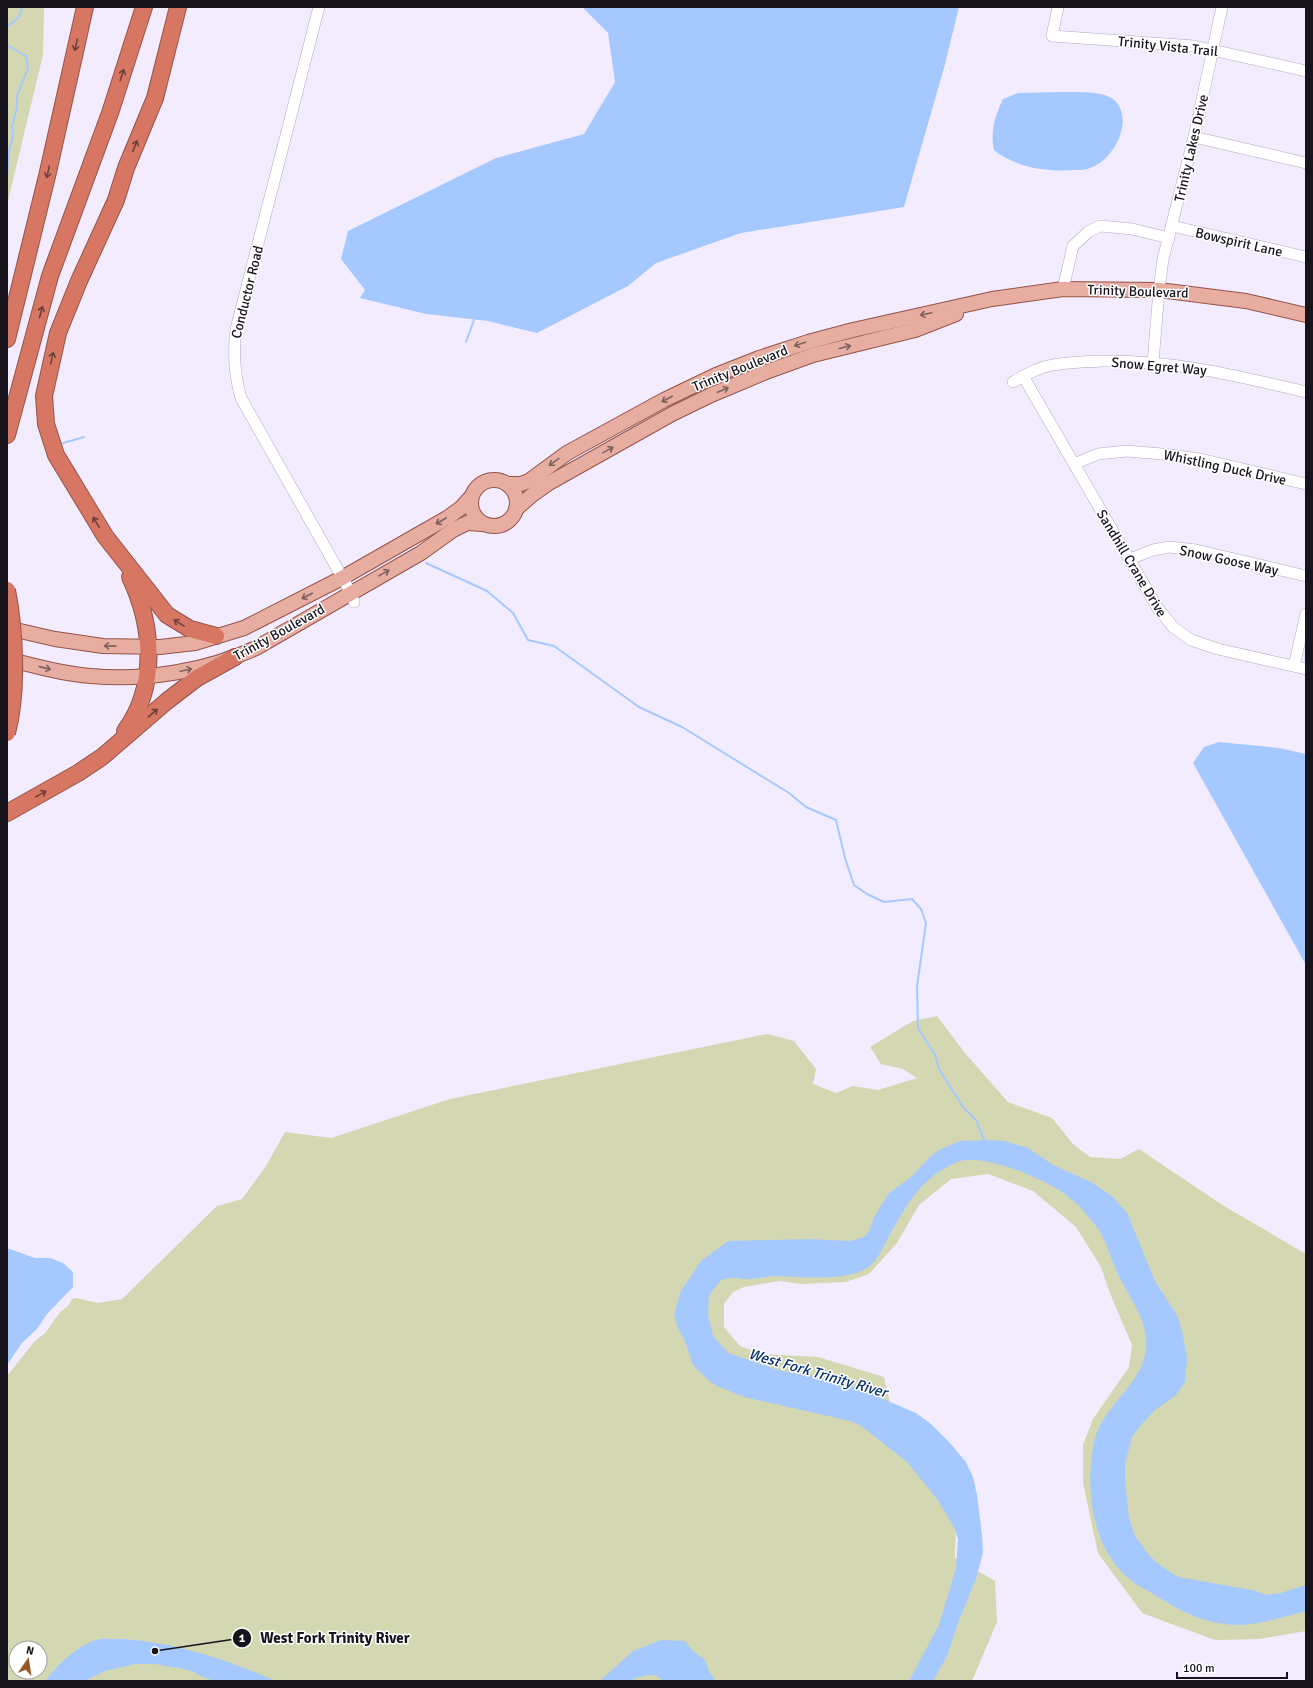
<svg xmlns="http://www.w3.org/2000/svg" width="1313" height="1688" font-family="Signika,sans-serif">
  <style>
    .green { fill: #d3d7b2; fill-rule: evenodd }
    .water { fill: #a5c9fe }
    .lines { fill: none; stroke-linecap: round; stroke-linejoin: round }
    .stream { stroke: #a5c9fe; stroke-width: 2 }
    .minor-casing { stroke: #b3a7c4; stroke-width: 12 }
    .major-casing { stroke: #94544a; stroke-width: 16 }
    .highway-casing { stroke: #94544a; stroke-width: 18 }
    .minor { stroke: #fff; stroke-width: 11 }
    .major { stroke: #e7ada1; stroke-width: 14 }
    .highway { stroke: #d77763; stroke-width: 16 }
    .highway-bridge-casing { stroke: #94544a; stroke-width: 18; stroke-linecap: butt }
    .highway-bridge { stroke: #d77763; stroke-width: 16 }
    .oneway { stroke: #6d403c }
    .oneway2 { stroke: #7f605f }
    .labels { text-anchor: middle; stroke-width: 3; stroke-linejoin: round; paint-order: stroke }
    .street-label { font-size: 14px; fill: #17131d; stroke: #fff }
    .water-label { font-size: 15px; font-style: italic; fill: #06316d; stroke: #fff }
    .leader { fill: none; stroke: #17131d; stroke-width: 1.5 }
    .callout-dot { fill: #17131d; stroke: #fff; stroke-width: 1.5 }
    .mark-label { font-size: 12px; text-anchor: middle; font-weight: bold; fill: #fff }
    .callout-label { font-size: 15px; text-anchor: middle; font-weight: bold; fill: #17131d; stroke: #fff; stroke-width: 3; stroke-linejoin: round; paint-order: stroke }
  </style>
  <rect width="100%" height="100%" fill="#f3ecfe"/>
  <g class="green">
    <path d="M7,7H44L43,55L7,205Z"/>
    <path d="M937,1016L965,1053L1008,1102L1052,1118L1073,1144L1090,1157L1120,1159L1139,1149L1224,1206L1306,1254V1631L1259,1639L1215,1640L1142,1613L1098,1553L1083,1483V1445L1093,1419L1129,1367L1132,1345L1109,1291L1101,1267L1076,1227L1033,1191L988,1174L951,1179L919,1205L897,1243L869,1274L846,1282L801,1284L779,1281L744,1287L733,1292L724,1304V1327L740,1346L762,1354L818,1357L884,1377L895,1424L956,1514L955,1558L995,1581L997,1622L972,1681H7V1376L34,1342L45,1333L60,1312L68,1306L72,1299L76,1298L98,1303L122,1299L217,1206L242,1199L266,1166L285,1132L331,1138L450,1099L767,1034L794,1041L816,1069L813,1084L836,1093L853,1086L878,1090L917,1078L903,1069L881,1064L870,1047L913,1021ZM16,1648H40V1672H16Z"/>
  </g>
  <g class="water">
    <path d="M582,7H959L944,68L904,207L741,233L656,263L628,286L537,333L488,321L426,314L360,298L365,290L341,259L348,231L496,158L584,134L615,82L608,33Z"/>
    <path d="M1062,92C1075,92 1103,91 1113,99C1136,118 1114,161 1090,168C1086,170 1080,170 1075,170C1047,172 1016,168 994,150C990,131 995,116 1003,99L1018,93Z"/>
    <path d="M1219,742L1279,748L1306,754V965L1193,763L1204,747Z"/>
    <path d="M991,1140L1004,1141L1028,1148L1053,1165L1093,1183L1113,1197L1127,1213L1155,1281L1178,1317L1183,1336L1187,1359L1185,1382L1175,1396L1155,1410L1140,1426L1132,1437L1125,1463V1482L1129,1518L1135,1536L1149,1555L1157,1563L1178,1577L1252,1590L1267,1595L1281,1593L1306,1585V1611C1286,1616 1260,1625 1240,1625C1209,1625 1185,1614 1158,1597C1147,1590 1133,1584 1124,1574C1091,1542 1085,1485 1094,1443C1101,1406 1142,1386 1146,1349C1149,1324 1133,1303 1122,1282C1113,1266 1108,1245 1099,1230C1092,1221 1080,1206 1071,1199C1050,1180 994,1158 966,1160C959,1160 953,1164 947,1167C916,1183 902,1213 886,1242C881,1251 877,1261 868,1267C848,1282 801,1277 777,1276C767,1276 756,1279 746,1279C736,1279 746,1279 736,1278C731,1277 725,1279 721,1280L709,1295L708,1315L713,1336L728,1353L778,1370L846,1383L916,1413L931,1424L949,1442L966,1462L973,1477L977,1495L982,1535L983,1553L976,1579L959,1620L947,1656L933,1681H909L939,1625L956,1568L958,1539L954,1527L937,1499L907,1462L860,1425L850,1421L744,1397L717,1386L708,1380L693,1365L685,1341L678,1328L674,1315L681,1291L701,1261L728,1241L806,1239L851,1241L864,1237L869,1231L875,1216L888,1194L911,1177L931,1156L939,1150L960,1141Z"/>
    <path d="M7,1248L35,1258H50L63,1263L73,1272V1287L47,1314L37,1329L22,1343L7,1365Z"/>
    <path d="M118,1639C167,1640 230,1660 275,1681H215L202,1677L194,1672L184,1669L155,1664H135L105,1671L85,1681H45C58,1665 76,1646 96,1640C102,1638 111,1639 118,1639Z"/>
    <path d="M661,1640L685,1641L693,1651L705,1660L709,1671L716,1681H663L657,1676L650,1675L635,1678L631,1681H600L633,1651Z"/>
  </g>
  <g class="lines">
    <g class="stream">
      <path d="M7,27L19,17L22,7"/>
      <path d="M7,45L26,56L28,68L17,96V108L12,126L13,135L9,151L7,176"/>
      <path d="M466,342L474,320"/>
      <path d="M60,444L84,437"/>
      <path d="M426,563L487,591L513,613L528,640L554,646L639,707L682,727L789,793L806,807L836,820L845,858L854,885L867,894L884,902L912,899L921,909L926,923L917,986L918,1028L935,1055L939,1069L963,1107L976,1120L985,1142"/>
    </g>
    <g class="minor-casing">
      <g id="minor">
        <path d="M319,7L236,329C233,353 234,374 241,398L351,593L354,602"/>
        <path d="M1058,7L1052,36L1194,46L1306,71"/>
        <path d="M1194,137L1306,163"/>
        <path d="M1172,226L1306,257"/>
        <path d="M1063,289L1073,246L1088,232L1100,226L1132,229L1169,238"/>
        <path d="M1153,363L1159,290L1163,259L1194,137L1222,7"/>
        <path d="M1023,376L1157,607L1173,627L1191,640L1218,649L1306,669"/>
        <path d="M1013,382C1024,376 1036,368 1048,366C1066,362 1085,362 1103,361C1174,360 1237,376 1306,392"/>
        <path d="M1074,464L1098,454L1126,451L1162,454L1200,459L1306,484"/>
        <path d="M1130,559L1153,550L1169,547L1196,550L1306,576"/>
        <path d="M1294,666L1306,614"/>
      </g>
    </g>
    <g class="major-casing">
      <g id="major">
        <circle cx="494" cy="503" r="23"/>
        <path d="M507,484H521L529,481L567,453L664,400L716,375L759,358L808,342L853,330L992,299L1063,289L1159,290L1246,301L1306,315"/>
        <path d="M516,509L532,495L549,483L672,414L711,395L766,372L813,355L915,330L956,314"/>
        <path d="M7,628L55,639L103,646L160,647L195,643L244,628L342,578L447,518L461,508L471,497"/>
        <path d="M7,659C35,666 63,674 91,676C145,681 207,671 256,648L421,553L453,530L467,523L483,524"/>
      </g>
    </g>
    <g class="highway-casing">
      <g id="highway">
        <path d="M178,7L155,98L126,168L116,200L79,281L58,333L44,396L46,424L56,455L105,536L167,615L190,629L216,636"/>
        <path d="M7,339L48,172L85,7"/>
        <path d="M7,435L50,276L110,113L144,7"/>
        <path d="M125,731C158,686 153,625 130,577"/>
        <path d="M7,813L78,773L102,757L167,701L197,678L235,657"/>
      </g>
    </g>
    <use href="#minor" class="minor"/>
    <use href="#major" class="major"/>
    <use href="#highway" class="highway"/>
    <g class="highway-bridge-casing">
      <path id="highway-bridge" d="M7,590C15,632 18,692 7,733"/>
    </g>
    <use href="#highway-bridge" class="highway-bridge"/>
  </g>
  <defs><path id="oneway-shaft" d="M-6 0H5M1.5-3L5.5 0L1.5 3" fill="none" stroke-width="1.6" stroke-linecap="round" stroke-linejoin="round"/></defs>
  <g class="oneway">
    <use href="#oneway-shaft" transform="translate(76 45) rotate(103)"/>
    <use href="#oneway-shaft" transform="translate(122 75) rotate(-72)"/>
    <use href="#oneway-shaft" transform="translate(135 146) rotate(-68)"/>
    <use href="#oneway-shaft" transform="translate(48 172) rotate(103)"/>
    <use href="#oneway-shaft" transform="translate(41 312) rotate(-75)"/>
    <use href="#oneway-shaft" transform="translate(52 358) rotate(-77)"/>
    <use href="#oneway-shaft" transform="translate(96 522) rotate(-121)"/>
    <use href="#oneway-shaft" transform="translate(179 623) rotate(-149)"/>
    <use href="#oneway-shaft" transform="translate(153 713) rotate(-41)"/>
    <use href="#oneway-shaft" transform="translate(41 794) rotate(-29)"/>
  </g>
  <g class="oneway2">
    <use href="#oneway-shaft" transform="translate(926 314) rotate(168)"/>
    <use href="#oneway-shaft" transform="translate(800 344) rotate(162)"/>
    <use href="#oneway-shaft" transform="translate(845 347) rotate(-14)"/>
    <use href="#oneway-shaft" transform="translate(723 390) rotate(-23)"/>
    <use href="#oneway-shaft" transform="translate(667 399) rotate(153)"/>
    <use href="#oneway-shaft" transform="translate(608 450) rotate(-29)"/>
    <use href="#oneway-shaft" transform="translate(554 462) rotate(144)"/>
    <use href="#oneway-shaft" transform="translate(441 521) rotate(150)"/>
    <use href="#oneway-shaft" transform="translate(384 573) rotate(-29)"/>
    <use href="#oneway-shaft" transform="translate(307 596) rotate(153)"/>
    <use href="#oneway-shaft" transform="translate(110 646) rotate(-179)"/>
    <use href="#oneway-shaft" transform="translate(45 668) rotate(13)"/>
    <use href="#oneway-shaft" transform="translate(186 670) rotate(-12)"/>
  </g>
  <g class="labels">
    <g class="street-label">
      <text transform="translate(1168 46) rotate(6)" y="5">Trinity Vista Trail</text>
      <text transform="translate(1191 148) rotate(-77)" y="5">Trinity Lakes Drive</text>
      <text transform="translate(1239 242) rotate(13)" y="5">Bowspirit Lane</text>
      <text transform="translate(1138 291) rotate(2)" y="5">Trinity Boulevard</text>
      <text transform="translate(247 292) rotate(-76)" y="5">Conductor Road</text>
      <text transform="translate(1159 366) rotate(5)" y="5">Snow Egret Way</text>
      <text transform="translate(740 368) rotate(-22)" y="5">Trinity Boulevard</text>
      <text transform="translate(1225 467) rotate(12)" y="5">Whistling Duck Drive</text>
      <text transform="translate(1229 560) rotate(12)" y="5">Snow Goose Way</text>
      <text transform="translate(1132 563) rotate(59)" y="5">Sandhill Crane Drive</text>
      <text transform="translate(279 632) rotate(-29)" y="5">Trinity Boulevard</text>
    </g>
    <g class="water-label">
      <text transform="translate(818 1373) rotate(16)" y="5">West Fork Trinity River</text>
    </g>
  </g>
  <path class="leader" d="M155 1651L242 1638"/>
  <g class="callout-dot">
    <circle cx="155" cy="1651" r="4"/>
    <circle cx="242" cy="1638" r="10"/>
  </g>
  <g class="mark-label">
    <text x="242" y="1642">1</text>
  </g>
  <g class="callout-label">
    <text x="335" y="1643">West Fork Trinity River</text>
  </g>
  <rect width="1313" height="1688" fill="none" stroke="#17131d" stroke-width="16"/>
  <g transform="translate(28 1660) rotate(13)"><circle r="19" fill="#ffffff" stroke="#a2a1a5"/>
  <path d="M0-3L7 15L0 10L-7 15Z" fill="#985623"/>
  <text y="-6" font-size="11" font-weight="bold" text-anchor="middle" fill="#17131d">N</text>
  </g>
  <path d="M1177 1672v6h110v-6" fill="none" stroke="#17131d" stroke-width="2"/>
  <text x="1183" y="1672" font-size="12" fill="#17131d" stroke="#ffffff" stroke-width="3" paint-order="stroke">100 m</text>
</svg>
